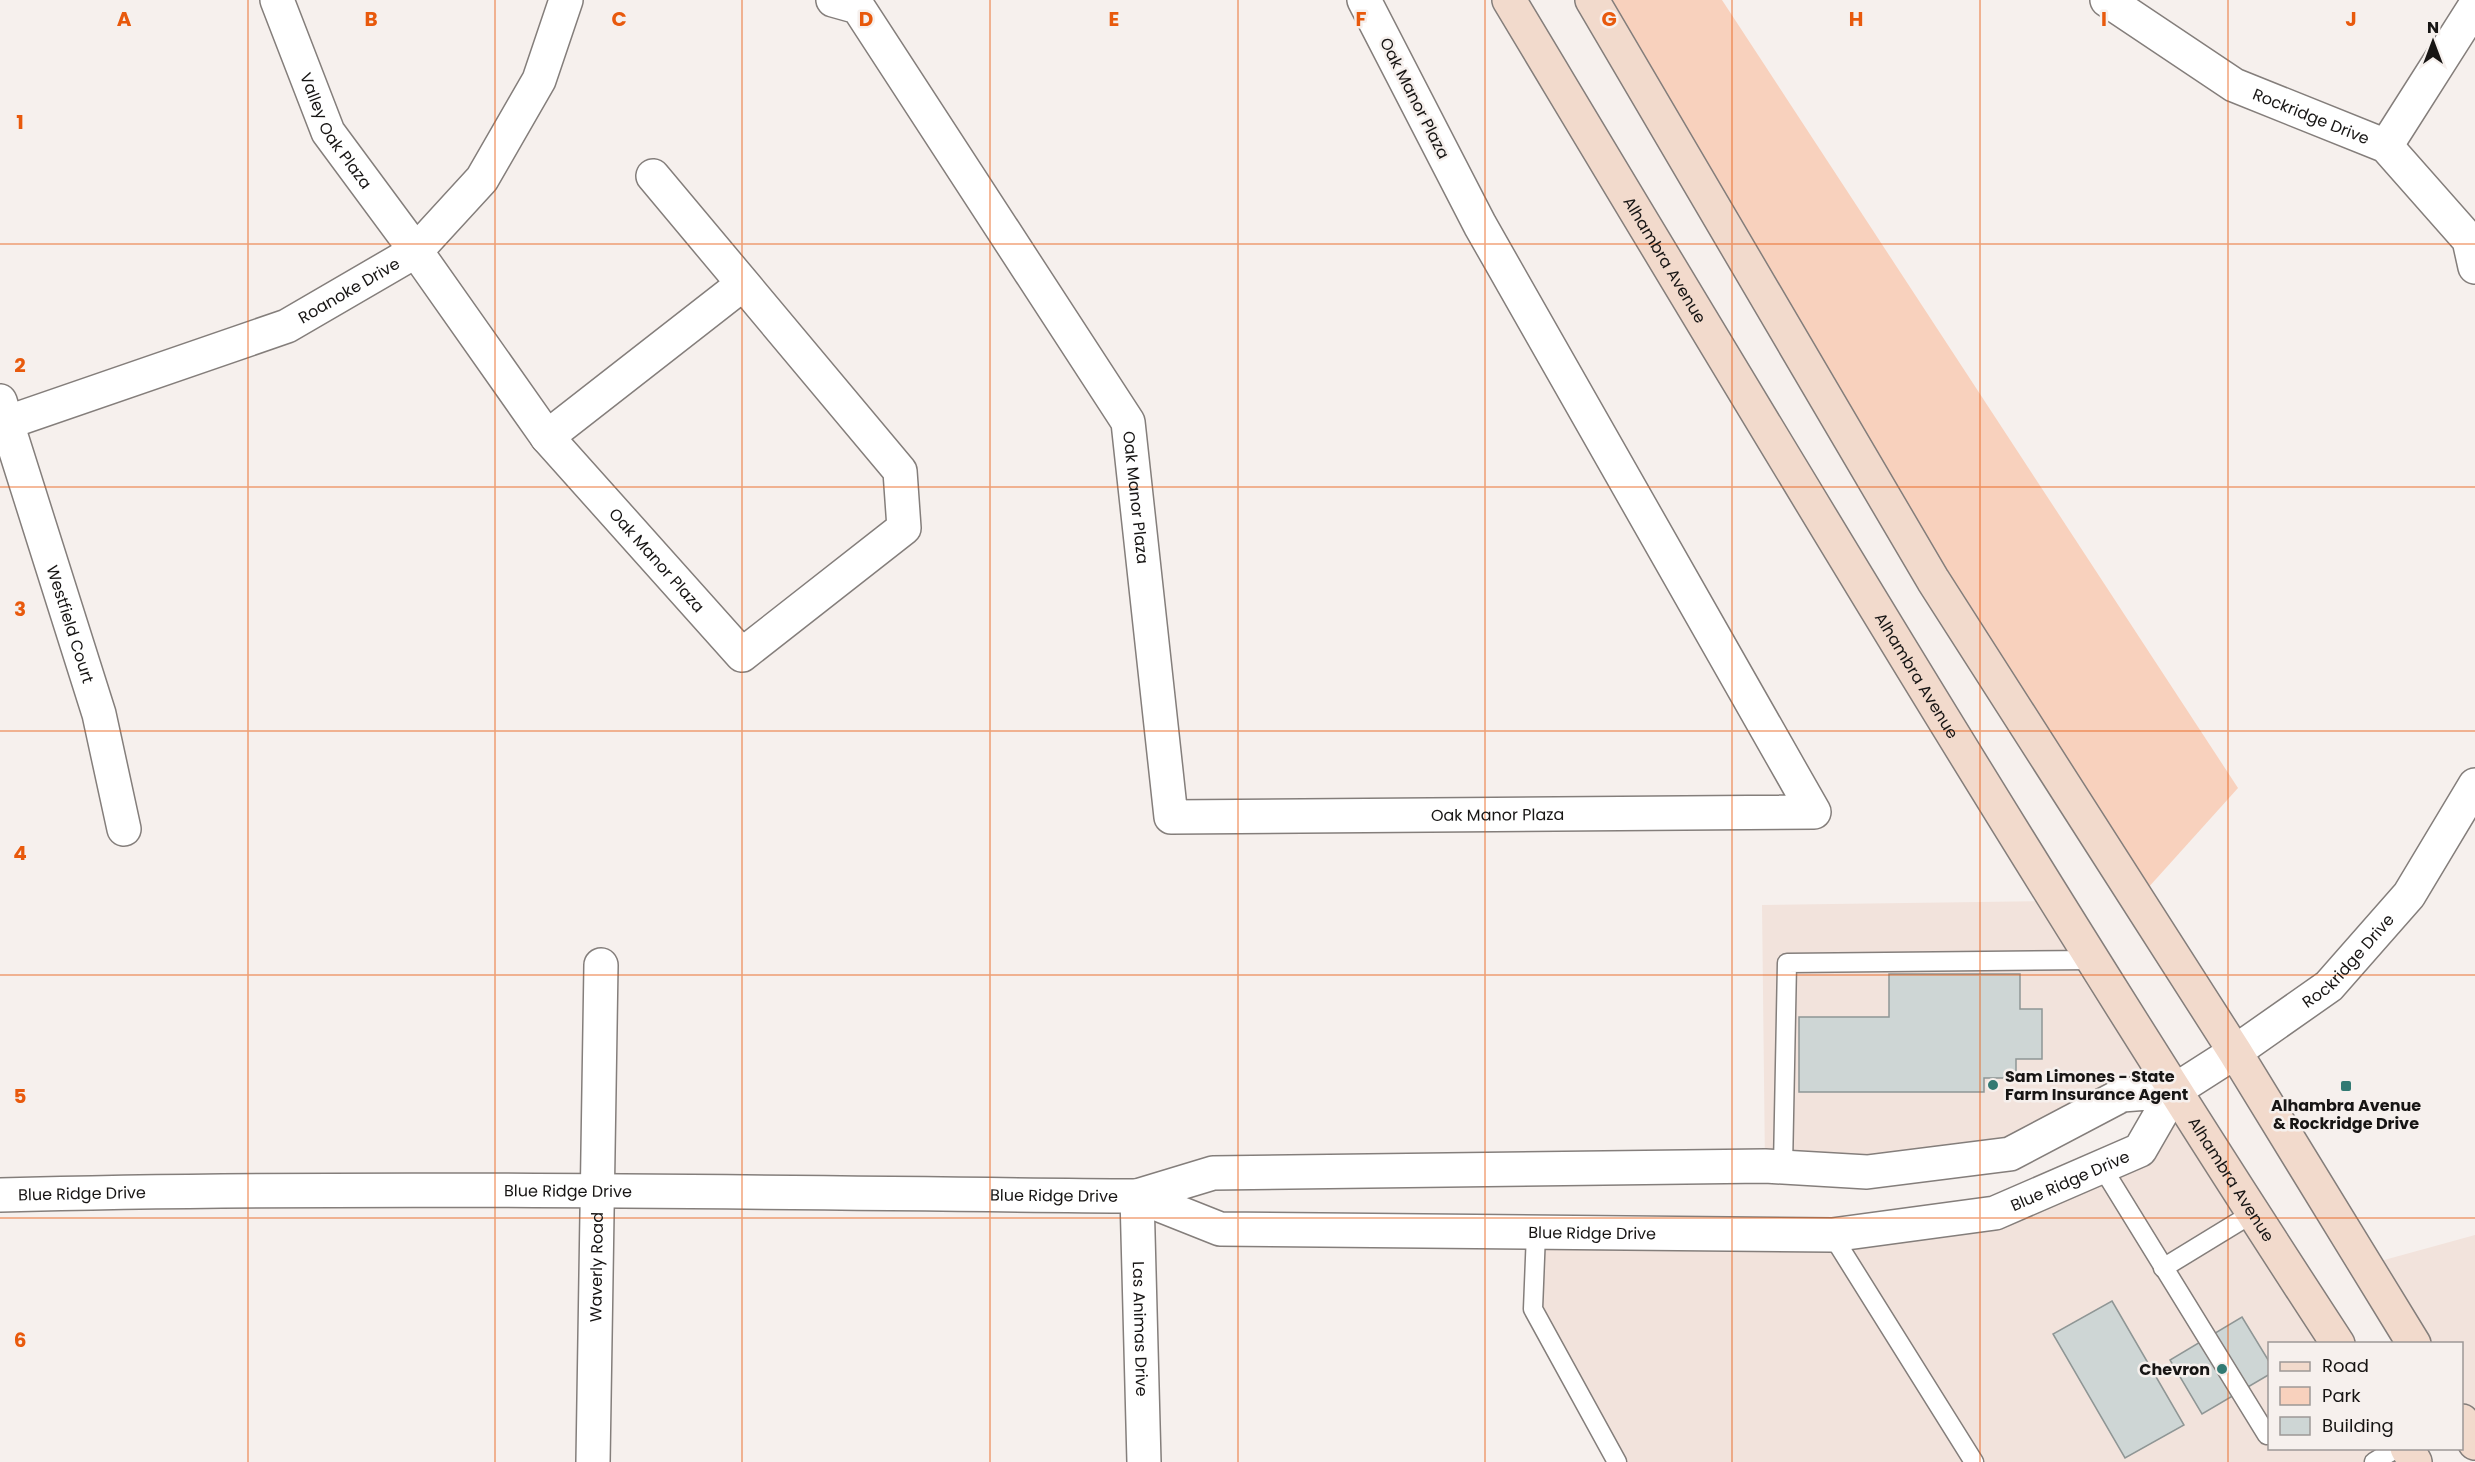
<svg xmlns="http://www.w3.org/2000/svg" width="2475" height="1462" font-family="Poppins,sans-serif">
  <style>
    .built { fill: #f2e3dc }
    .green { fill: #f8d1bd }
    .building { fill: #ced6d5; stroke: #8f9695; stroke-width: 1.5 }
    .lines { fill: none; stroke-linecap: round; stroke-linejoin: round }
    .service-casing { stroke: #847e7b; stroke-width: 21 }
    .minor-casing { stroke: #847e7b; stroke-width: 36 }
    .secondary-casing { stroke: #847e7b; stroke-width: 36 }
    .service { stroke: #fff; stroke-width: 18 }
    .minor { stroke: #fff; stroke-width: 33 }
    .secondary { stroke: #f2dacc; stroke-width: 33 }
    .grid { fill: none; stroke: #e8590c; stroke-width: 1.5; stroke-opacity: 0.55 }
    .poi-dot { fill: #337a73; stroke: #f6f0ed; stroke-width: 2 }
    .labels { text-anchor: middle; stroke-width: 5; stroke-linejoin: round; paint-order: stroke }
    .street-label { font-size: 16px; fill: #171514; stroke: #f6f0ed }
    .poi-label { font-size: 16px; font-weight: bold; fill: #171514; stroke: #f6f0ed; text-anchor: start }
    .grid-label { font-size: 20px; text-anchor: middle; font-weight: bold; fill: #e8590c; stroke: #f6f0ed; stroke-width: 5; stroke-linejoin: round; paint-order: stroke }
  </style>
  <rect width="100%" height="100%" fill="#f6f0ed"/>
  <g class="built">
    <path d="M2056,901L2338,1343L2270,1344V1448L2407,1449L2415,1462H1622L1533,1304L1524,1234L1995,1213L2140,1150L2174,1092L2010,1154L1765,1166L1762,905Z"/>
    <path d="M2475,1235V1443L2462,1421V1344L2414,1343L2366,1265Z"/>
  </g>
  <path class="green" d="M1592,0H1722L2238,788L2138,899Z"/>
  <g class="building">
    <path d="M1889,974H2020V1009H2042V1059H2016V1078H1984V1092H1799V1017H1889Z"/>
    <path d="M2112,1301L2184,1425L2125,1458L2053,1334Z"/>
    <path d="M2242,1317L2270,1363V1374L2202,1414L2170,1360Z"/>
  </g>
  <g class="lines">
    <g class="service-casing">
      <g id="service">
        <path d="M1783,1167L1787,963L2093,960"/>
        <path d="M2102,1167L2267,1435L2270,1433"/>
        <path d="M1536,1233L1533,1309L1617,1462"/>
        <path d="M1832,1235L1974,1462"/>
        <path d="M2163,1268L2253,1213"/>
        <path d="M2374,1462L2397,1448"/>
      </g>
    </g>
    <g class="minor-casing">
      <g id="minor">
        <path id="s1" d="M277,0L328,132L416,251L547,437L742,655L904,528L900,471L653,176"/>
        <path id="s2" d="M833,0L858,7L1128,422L1171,817L1814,812L1480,225L1364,0"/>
        <path id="s3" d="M2107,0L2234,85L2386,146L2469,240L2475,267"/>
        <path d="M2386,146L2475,6"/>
        <path id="s4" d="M0,401L99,714L124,829"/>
        <path id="s5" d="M0,425L287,326L416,251L482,179L539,80L566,0"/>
        <path d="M547,437L743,284"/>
        <path id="s6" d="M2174,1091L2122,1095L2010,1154L1867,1172L1765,1166L1213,1173L1137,1196L1220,1229L1832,1235L1995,1213L2140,1150L2174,1091L2235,1052L2329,986L2409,895L2475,785"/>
        <path id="s7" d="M0,1195C379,1185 759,1193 1137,1196L1144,1462"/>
        <path id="s8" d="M593,1462L601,965"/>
      </g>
    </g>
    <g class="secondary-casing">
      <g id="secondary">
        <path id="s9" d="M1509,0C1780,451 2050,903 2338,1344"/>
        <path d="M1592,0L1933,580L2235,1052L2414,1344"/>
        <path d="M2462,1421L2475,1443"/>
        <path d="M2407,1448L2415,1462"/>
      </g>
    </g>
    <use href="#service" class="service"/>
    <use href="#minor" class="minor"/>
    <use href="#secondary" class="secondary"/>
  </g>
  <path class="grid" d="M248,0V1462M495,0V1462M742,0V1462M990,0V1462M1238,0V1462M1485,0V1462M1732,0V1462M1980,0V1462M2228,0V1462M0,244H2475M0,487H2475M0,731H2475M0,975H2475M0,1218H2475"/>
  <g class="poi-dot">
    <circle cx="1993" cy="1085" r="6"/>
    <rect x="2340" y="1080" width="12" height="12" rx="3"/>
    <circle cx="2222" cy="1369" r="6"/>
  </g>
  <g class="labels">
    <g class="street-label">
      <text transform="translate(1415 98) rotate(63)" y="6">Oak Manor Plaza</text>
      <text dy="6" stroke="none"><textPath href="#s3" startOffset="236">Rockridge Drive</textPath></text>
      <text dy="6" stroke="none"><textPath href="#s1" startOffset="144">Valley Oak Plaza</textPath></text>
      <text dy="6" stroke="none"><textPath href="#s9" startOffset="303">Alhambra Avenue</textPath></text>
      <text dy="6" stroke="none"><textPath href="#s5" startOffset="375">Roanoke Drive</textPath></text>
      <text dy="6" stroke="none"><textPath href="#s2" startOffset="597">Oak Manor Plaza</textPath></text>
      <text dy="6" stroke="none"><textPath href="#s1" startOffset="682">Oak Manor Plaza</textPath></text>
      <text dy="6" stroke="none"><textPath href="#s4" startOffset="234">Westfield Court</textPath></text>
      <text dy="6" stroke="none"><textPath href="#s9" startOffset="789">Alhambra Avenue</textPath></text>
      <text dy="6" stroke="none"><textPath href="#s2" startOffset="1245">Oak Manor Plaza</textPath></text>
      <text dy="6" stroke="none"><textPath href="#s6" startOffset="2367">Rockridge Drive</textPath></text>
      <text dy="6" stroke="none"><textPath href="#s6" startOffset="2004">Blue Ridge Drive</textPath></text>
      <text dy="6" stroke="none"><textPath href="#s9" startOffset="1383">Alhambra Avenue</textPath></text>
      <text dy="6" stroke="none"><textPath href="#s7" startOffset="568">Blue Ridge Drive</textPath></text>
      <text dy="6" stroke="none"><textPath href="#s7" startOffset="82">Blue Ridge Drive</textPath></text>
      <text dy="6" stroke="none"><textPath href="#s7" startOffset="1054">Blue Ridge Drive</textPath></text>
      <text dy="6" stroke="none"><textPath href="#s6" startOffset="1518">Blue Ridge Drive</textPath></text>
      <text dy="6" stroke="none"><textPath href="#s8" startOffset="195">Waverly Road</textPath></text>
      <text dy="6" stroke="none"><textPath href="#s7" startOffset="1270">Las Animas Drive</textPath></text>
    </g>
    <g class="poi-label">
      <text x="2005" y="1082">Sam Limones - State<tspan x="2005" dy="18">Farm Insurance Agent</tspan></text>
      <text x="2346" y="1111" text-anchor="middle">Alhambra Avenue<tspan x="2346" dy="18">&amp; Rockridge Drive</tspan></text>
      <text x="2210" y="1375" text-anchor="end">Chevron</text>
    </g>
  </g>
  <g class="grid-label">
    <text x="124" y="26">A</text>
    <text x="371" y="26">B</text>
    <text x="619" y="26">C</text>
    <text x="866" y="26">D</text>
    <text x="1114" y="26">E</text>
    <text x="1361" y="26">F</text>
    <text x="1609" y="26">G</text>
    <text x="1856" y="26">H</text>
    <text x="2104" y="26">I</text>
    <text x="2351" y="26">J</text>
    <text x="20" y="129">1</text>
    <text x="20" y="372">2</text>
    <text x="20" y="616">3</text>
    <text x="20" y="860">4</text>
    <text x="20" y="1103">5</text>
    <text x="20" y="1347">6</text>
  </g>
  <rect x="2268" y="1342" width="195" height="108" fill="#f6f0ed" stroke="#9d9896" stroke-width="1.5"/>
  <rect x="2280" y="1362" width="30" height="9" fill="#f2dacc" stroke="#9d9896" stroke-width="1.5"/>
  <text x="2322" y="1372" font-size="18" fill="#171514">Road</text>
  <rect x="2280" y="1387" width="30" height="18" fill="#f8d1bd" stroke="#9d9896" stroke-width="1.5"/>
  <text x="2322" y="1402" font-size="18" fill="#171514">Park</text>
  <rect x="2280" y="1417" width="30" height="18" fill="#ced6d5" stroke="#9d9896" stroke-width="1.5"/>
  <text x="2322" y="1432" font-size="18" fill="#171514">Building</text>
  <g transform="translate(2433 42)" stroke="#f6f0ed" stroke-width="4.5" paint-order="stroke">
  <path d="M0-4.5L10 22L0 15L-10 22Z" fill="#171514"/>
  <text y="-9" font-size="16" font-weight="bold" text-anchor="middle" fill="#171514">N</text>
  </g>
</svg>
